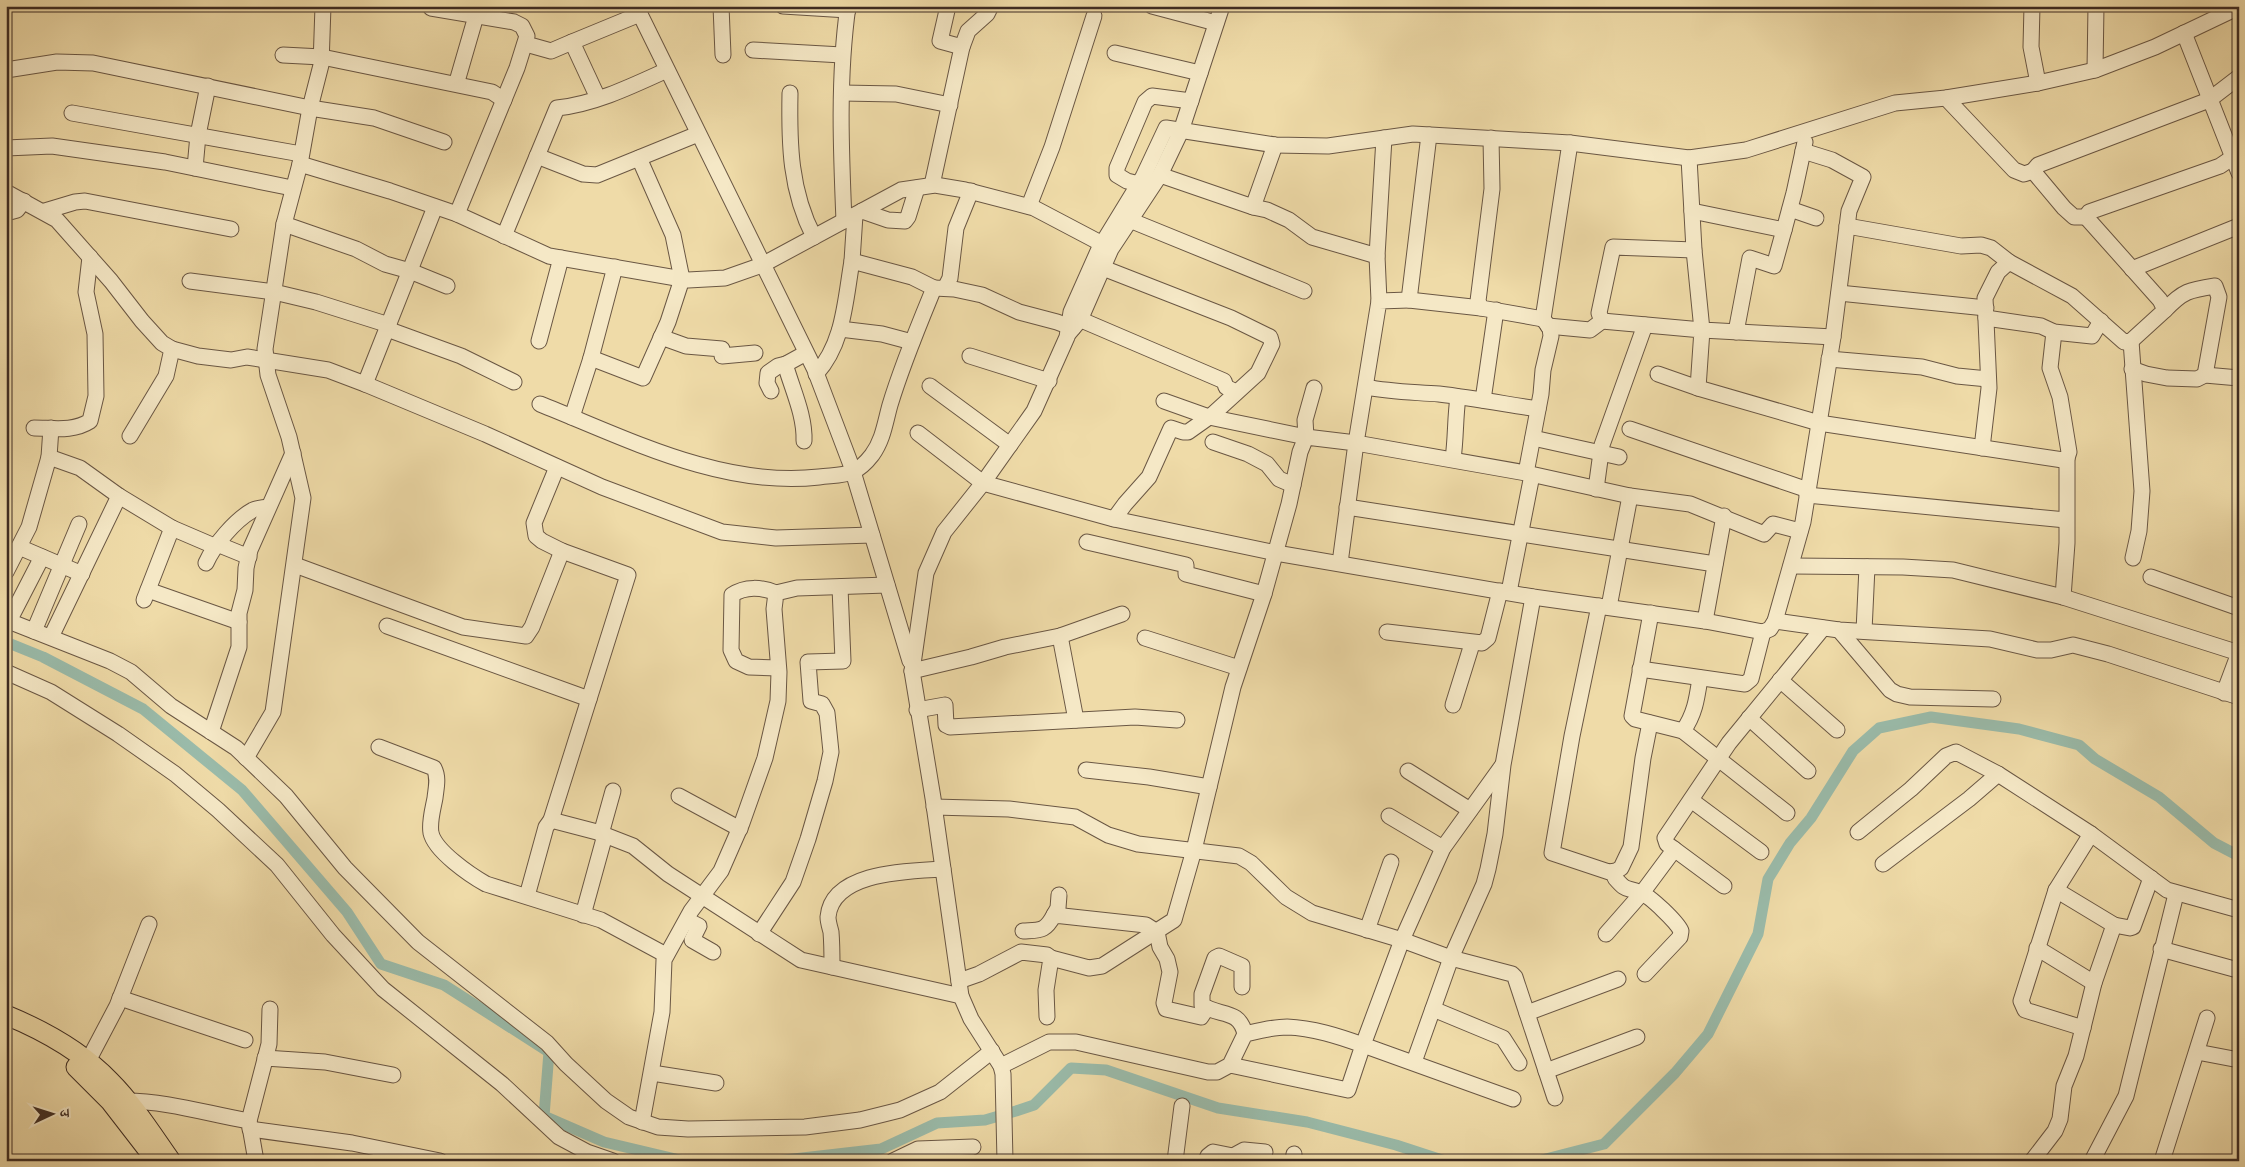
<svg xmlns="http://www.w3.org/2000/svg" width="2245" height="1167" font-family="'IM FELL English','Noto Serif Devanagari',serif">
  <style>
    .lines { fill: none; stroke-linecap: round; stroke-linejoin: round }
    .canal { stroke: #9abbaa; stroke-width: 11 }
    .minor-casing { stroke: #6a5744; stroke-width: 17 }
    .major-casing { stroke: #3d2b22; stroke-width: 21 }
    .minor { stroke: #f5e8c6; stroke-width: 15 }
    .major { stroke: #efdba8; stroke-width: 19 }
  </style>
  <rect width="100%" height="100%" fill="#efdba8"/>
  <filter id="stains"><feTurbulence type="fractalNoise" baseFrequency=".004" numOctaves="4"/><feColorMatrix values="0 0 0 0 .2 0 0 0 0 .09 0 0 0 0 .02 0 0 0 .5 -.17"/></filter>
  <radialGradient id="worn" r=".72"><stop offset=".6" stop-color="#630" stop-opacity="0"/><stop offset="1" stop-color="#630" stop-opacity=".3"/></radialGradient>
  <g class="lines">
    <g class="canal">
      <path d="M6,642L43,657L143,709L242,790L347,912L381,964L444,985L549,1052L544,1116L604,1142L684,1161"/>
      <path d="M776,1161L881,1149L937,1123L985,1120L1016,1111L1034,1105L1071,1068L1106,1070L1218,1108L1307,1122L1396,1145L1445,1161"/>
      <path d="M1538,1161L1604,1144L1675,1073L1708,1034L1758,934L1768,879L1790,843L1811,818L1853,751L1879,728L1931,717L2019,729L2079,745L2095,759L2159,797L2214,843L2239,856"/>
    </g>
    <g class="minor-casing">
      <g id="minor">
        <path d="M636,6L815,370L851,465L910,661"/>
        <path d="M721,6L723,55"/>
        <path d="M783,6L848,10"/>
        <path d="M1152,6L1216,23"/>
        <path d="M2032,6L2031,47L2038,83"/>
        <path d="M431,8L514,22L522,26L527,36L517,68L457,214"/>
        <path d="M2184,33L2239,173"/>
        <path d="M526,44L551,51L572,42"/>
        <path d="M962,47L968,31L987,14L991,6"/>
        <path d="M753,50L842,55"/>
        <path d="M1115,53L1200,73"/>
        <path d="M283,55L322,57L492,92L504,100"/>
        <path d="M6,70L57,62L93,63L310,108L374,118L444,142"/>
        <path d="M2095,70L2096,6"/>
        <path d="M458,78L476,16"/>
        <path d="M790,93C789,144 790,191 814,237"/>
        <path d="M842,93L896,94L950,105"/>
        <path d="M598,98L572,42L640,14"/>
        <path d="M1946,98L2014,170L2024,174L2033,171"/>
        <path d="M72,113L301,154"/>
        <path d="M1429,135L1409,300L1379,301L1356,443L1526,473L1541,394L1543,370L1551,336L1550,328L1543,319L1570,143"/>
        <path d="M1491,138L1492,189L1478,301L1481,308L1543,319"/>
        <path d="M6,148L52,146L165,162L292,188"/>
        <path d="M537,156L583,174L597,175L698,134"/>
        <path d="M1689,158L1694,250L1702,330L1833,337"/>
        <path d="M300,164L390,191L457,214L549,256L688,280L725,278L762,265L901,190L935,185L965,190L1034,208L1110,248"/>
        <path d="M195,168L198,135L208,86"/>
        <path d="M1160,175L1253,207L1275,145"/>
        <path d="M1139,184L1127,181L1117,175V168L1145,102L1152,96L1191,101"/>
        <path d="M932,185L962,47L940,41L948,6"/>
        <path d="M6,192L57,220L111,281L142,321L162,343L172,349L166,376L130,436"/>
        <path d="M1029,206L1052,147L1094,16"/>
        <path d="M1253,207L1267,210L1289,220L1312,237L1377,256"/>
        <path d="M1790,209L1816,218"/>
        <path d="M45,211L75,202L85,201L231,229"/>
        <path d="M862,211L888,220L905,221L908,217L917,188"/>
        <path d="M1692,211L1784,230L1794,193L1805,142"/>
        <path d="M6,213L17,210L24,201"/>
        <path d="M2086,217H2074L2064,208L2033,171L2038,165L2209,100L2239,77"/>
        <path d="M844,221C841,150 838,77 848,6"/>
        <path d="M1132,221L1304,291"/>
        <path d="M284,224L356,249L385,264L410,271L447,286"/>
        <path d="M1847,226L1961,246L1981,245L1991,248L2009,262"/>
        <path d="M504,236L557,108C595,104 632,86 667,70"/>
        <path d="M1694,250L1613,247L1599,313L1602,321L1702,330L1698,388L1819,423L2063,460L2067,458L2069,452L2060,397L2050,368L2054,332"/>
        <path d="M852,261L855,215"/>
        <path d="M615,267L591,358L643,378L668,322L682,279L673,235L639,158"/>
        <path d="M1103,268L1231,318L1270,337L1272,344L1258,373L1212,415L1188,432H1183L1171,428L1149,477L1125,504L1114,519"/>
        <path d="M2132,269L2239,226"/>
        <path d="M190,281L274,292L316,302L389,325"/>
        <path d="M934,288L954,289L982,295L1019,312L1057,322L1073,328"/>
        <path d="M945,288L950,278L956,228L971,191"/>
        <path d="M1839,293L1986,308"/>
        <path d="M1409,300L1481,308"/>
        <path d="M1379,301L1377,256L1384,138"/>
        <path d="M2165,310C2183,291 2189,290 2215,286L2219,297L2205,375"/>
        <path d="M1072,316L1224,381L1226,387L1236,392"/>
        <path d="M1986,318L2041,326L2054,332L2092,336L2101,321"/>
        <path d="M1548,326L1590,330L1602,321"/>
        <path d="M387,329L461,356L514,382"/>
        <path d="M840,329L882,334L912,342"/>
        <path d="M1736,332L1750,258L1774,266L1784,230"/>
        <path d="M1069,333L1080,320L1111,249L1160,175L1181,131L1222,6"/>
        <path d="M661,337L686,346L722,349V356L755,353"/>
        <path d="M539,341L561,258"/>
        <path d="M2131,341L2142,491L2139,531L2133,558"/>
        <path d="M172,349L198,356L231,360L247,357L328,370L365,384L435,207"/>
        <path d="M970,356L1049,381"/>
        <path d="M1829,359L1922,367L1957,376L1988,379"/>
        <path d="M2132,369L2146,374L2167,378L2197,379L2205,375L2239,378"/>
        <path d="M1658,374L1698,388"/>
        <path d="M365,384L485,434L602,487L722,532L776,538L872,535"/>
        <path d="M930,386L1010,445"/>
        <path d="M1366,387C1390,392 1414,392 1439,394C1472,398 1505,404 1538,409"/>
        <path d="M771,391L767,383L768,373L778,366L786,364"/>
        <path d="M1483,400L1496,310"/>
        <path d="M1164,401L1209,417L1306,437L1305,420L1314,388"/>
        <path d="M540,404C628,439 722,488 819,477C845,474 855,477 872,455C883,440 885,423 890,405C902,365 918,327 934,288L912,277L852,261C845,301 844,343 816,374"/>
        <path d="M572,417L591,358"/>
        <path d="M34,428C53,428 73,432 90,421L96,396L95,334L86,292L90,257"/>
        <path d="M1630,429L1808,490"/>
        <path d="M918,433L983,483L1114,519L1276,553L1533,597L1705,621L1763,632L1770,629L1775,621L1803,522L1833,337L1849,211L1863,177L1832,160L1803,151"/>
        <path d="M1533,438L1619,457"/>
        <path d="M804,441C805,416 793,391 786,367V364L806,353"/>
        <path d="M1213,442L1248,454L1267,464L1279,479L1293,485"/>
        <path d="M1982,448L1989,388L1985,298L1998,272L2009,262L2072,296L2124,342L2131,341L2165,310L2160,300L2086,217L2089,212L2220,166L2239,153"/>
        <path d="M49,457L51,428"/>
        <path d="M1453,459C1456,438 1455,418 1458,397"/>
        <path d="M1526,473L1630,496L1690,504L1764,534L1773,524L1800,531"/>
        <path d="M1596,489L1602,445L1645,325"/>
        <path d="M1807,495L2066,520"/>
        <path d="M1347,507L1715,564"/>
        <path d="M1087,542L1186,565V574L1264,594"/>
        <path d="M217,544L249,557"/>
        <path d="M19,547L82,574"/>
        <path d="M206,563C214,545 235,520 253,510C257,508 263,508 268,507"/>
        <path d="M295,565L463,627L526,636L532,627L562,551"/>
        <path d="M1791,566L1903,567L1953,570L2063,597L2239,653L2224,693"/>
        <path d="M6,572L29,527L49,457L80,468L119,496L172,528"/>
        <path d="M2151,577L2239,608"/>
        <path d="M148,590L239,622"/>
        <path d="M1509,592L1532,475"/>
        <path d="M776,593C762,587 745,586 732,595L731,650L736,661L749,667L778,668"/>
        <path d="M2063,597L2067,543V458"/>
        <path d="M144,600L172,528L214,546"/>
        <path d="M1599,606L1572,736L1552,853L1609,872L1616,871L1621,868L1631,847L1643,758L1650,723"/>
        <path d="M1609,607L1630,496"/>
        <path d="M1651,613L1632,716L1635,719L1683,731L1787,813"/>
        <path d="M6,620L110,661L131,672L171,706L236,748L286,796L345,868L418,942L547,1043L566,1064L606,1101L629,1117L658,1127L688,1129L805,1127L860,1120L900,1110L940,1092L992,1051"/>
        <path d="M9,621L42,557"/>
        <path d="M1705,621L1724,516"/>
        <path d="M1775,621L1839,630L1990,639L2037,650H2051L2073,645L2108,654L2239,697"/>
        <path d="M387,626L589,699"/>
        <path d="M1839,630L1890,690L1897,694L1910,697L1993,699"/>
        <path d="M34,631L79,524"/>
        <path d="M1864,631L1867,567"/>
        <path d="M1387,632L1482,643L1488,638L1500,591"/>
        <path d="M1060,636L1076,720"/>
        <path d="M51,637L119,496"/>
        <path d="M1145,638L1239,668"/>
        <path d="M1640,669L1745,684L1751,679L1763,632"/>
        <path d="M912,671L971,657L1005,647L1060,636L1122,614"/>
        <path d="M6,672L51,692L118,734L175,774L218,810L277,865L333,935L383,989L502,1084L559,1137L587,1152L613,1161"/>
        <path d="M1780,680L1837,730"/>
        <path d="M1453,705L1472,644"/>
        <path d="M917,710L945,705L946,725L950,727L1135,717L1177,720"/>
        <path d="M1749,718L1808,771"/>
        <path d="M1683,731C1695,714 1697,698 1700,678"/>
        <path d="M211,732L239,647V613L245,590L246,568L250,550L293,453"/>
        <path d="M379,747L434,768C439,778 436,788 435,798C433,809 429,822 431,833C435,851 470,875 486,884L601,920L666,955"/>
        <path d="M246,758L273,712L303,498L289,437L268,375L265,349L284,224L300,164L310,108L321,65L323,6"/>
        <path d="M1502,766L1443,848L1402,940L1363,1045L1513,1099"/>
        <path d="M1086,770L1149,777L1209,787"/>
        <path d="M1408,771L1470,810"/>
        <path d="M679,796L740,829"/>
        <path d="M1691,800L1761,852"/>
        <path d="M934,807L1009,809L1075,817L1108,835L1138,844L1239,856L1251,863L1286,897L1312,913L1402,940L1451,958L1512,974L1515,977L1555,1098"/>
        <path d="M1389,816L1443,848"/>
        <path d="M551,820L597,832L633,846L668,874L801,960L961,996"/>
        <path d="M1858,832L1911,789L1946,756L1956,752L1998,774L2091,834L2167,890L2239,910"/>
        <path d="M601,834L613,791"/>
        <path d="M1674,849L1724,886"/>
        <path d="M1883,864L1969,799L1998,774"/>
        <path d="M1616,871L1615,878C1628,893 1625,886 1641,893C1650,896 1677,922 1681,931L1680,937L1645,974"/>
        <path d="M2056,890L2114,925"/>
        <path d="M527,896L546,827L551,820L628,575L562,551L542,541L536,536L534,523L557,467"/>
        <path d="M583,915L605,835"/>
        <path d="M1054,915L1058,908L1059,895"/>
        <path d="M687,920L699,926L692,940L713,952"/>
        <path d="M1367,930L1391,862"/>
        <path d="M1023,931C1040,930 1045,932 1054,915L1146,925L1157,932L1160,947L1167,959L1170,972L1164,1003L1166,1009L1201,1017L1207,1008"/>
        <path d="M759,934L793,882L808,839L825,781L831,752L827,713L822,704L811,701L808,662L843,661L840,587"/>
        <path d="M1606,934L1642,893L1671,854L1674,849L1667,844L1665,838L1729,743L1823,628"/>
        <path d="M2037,948L2094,983"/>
        <path d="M2161,949L2234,969"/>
        <path d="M1051,958L1089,968L1102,966L1174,920L1194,850L1233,687L1264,594L1289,504L1300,452L1306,437L1356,443L1340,563"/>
        <path d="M832,967C832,955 832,944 831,932C830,928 828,922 828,917C832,871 910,871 943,869"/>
        <path d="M959,981L979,974L1021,952L1047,955L1051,958L1046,990L1047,1017"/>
        <path d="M1242,987V966L1219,956L1215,958L1202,994V1005C1219,1017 1239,1008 1245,1034"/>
        <path d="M120,998L245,1040"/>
        <path d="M1433,1009L1503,1038L1519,1063"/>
        <path d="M1527,1013L1618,979"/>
        <path d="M2083,1028L2025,1010L2021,1001L2056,890L2091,834"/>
        <path d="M2197,1052L2239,1060"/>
        <path d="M265,1058L325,1062L393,1075"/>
        <path d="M88,1061L117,1006L149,924"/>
        <path d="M1414,1062L1451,958L1484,884L1488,869L1495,834L1503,765L1533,597"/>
        <path d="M1001,1066L1049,1042H1076L1208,1072H1217L1230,1065L1348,1090L1363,1045C1338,1036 1313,1028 1287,1027C1273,1027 1258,1031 1245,1034L1230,1065"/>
        <path d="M1546,1071L1637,1037"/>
        <path d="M652,1073L716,1083"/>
        <path d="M126,1101C168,1101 208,1114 249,1121"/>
        <path d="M642,1122L662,1012L664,960L691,911L721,871L742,823L765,758L778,701L779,672L774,609L776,593L797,588L887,585"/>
        <path d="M250,1129L352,1143L440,1161"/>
        <path d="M256,1161L249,1121L269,1044L270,1009"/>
        <path d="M893,1161L918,1149L973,1147"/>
        <path d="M1005,1161L1003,1074L1001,1066L971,1019L961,996L933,798L912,671L926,573L944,532L983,483L1034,411L1067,337L1071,312L1099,249L1143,177L1166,128L1275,145L1328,146L1413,134L1570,143L1689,158L1746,150L1895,103L1946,98L2038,83L2095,70L2155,47L2239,7"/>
        <path d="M1175,1161L1182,1106"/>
        <path d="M1206,1161L1208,1156L1213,1152L1233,1156"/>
        <path d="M1232,1161L1233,1156L1244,1150L1265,1152"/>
        <path d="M1293,1161L1294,1154"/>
        <path d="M2032,1161L2055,1131L2060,1119L2064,1086L2076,1056L2094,983L2114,925L2130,928L2133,927L2151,878"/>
        <path d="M2092,1161L2126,1096L2176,894"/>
        <path d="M2162,1161L2207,1018"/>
      </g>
    </g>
    <g class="major-casing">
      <g id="major">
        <path d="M6,1015C45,1031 81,1051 110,1081C133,1104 152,1134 171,1161"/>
        <path d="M76,1067L110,1101L151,1154"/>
      </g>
    </g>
    <use href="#minor" class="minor"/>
    <use href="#major" class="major"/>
  </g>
  <rect width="2245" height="1167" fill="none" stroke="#efdba8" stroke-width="25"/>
  <rect x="8" y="8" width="2230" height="1152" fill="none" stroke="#3d2b22" stroke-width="2.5"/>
  <rect x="12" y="12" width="2220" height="1142" fill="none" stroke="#3d2b22"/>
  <g transform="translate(52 1114) rotate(86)" stroke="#f5e8c6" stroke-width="4" paint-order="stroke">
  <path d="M0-4L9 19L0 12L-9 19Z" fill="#3d2b22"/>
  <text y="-8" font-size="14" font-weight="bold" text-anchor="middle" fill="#3d2b22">उ</text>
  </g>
  <rect width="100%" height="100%" filter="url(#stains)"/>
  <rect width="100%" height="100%" fill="url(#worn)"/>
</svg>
